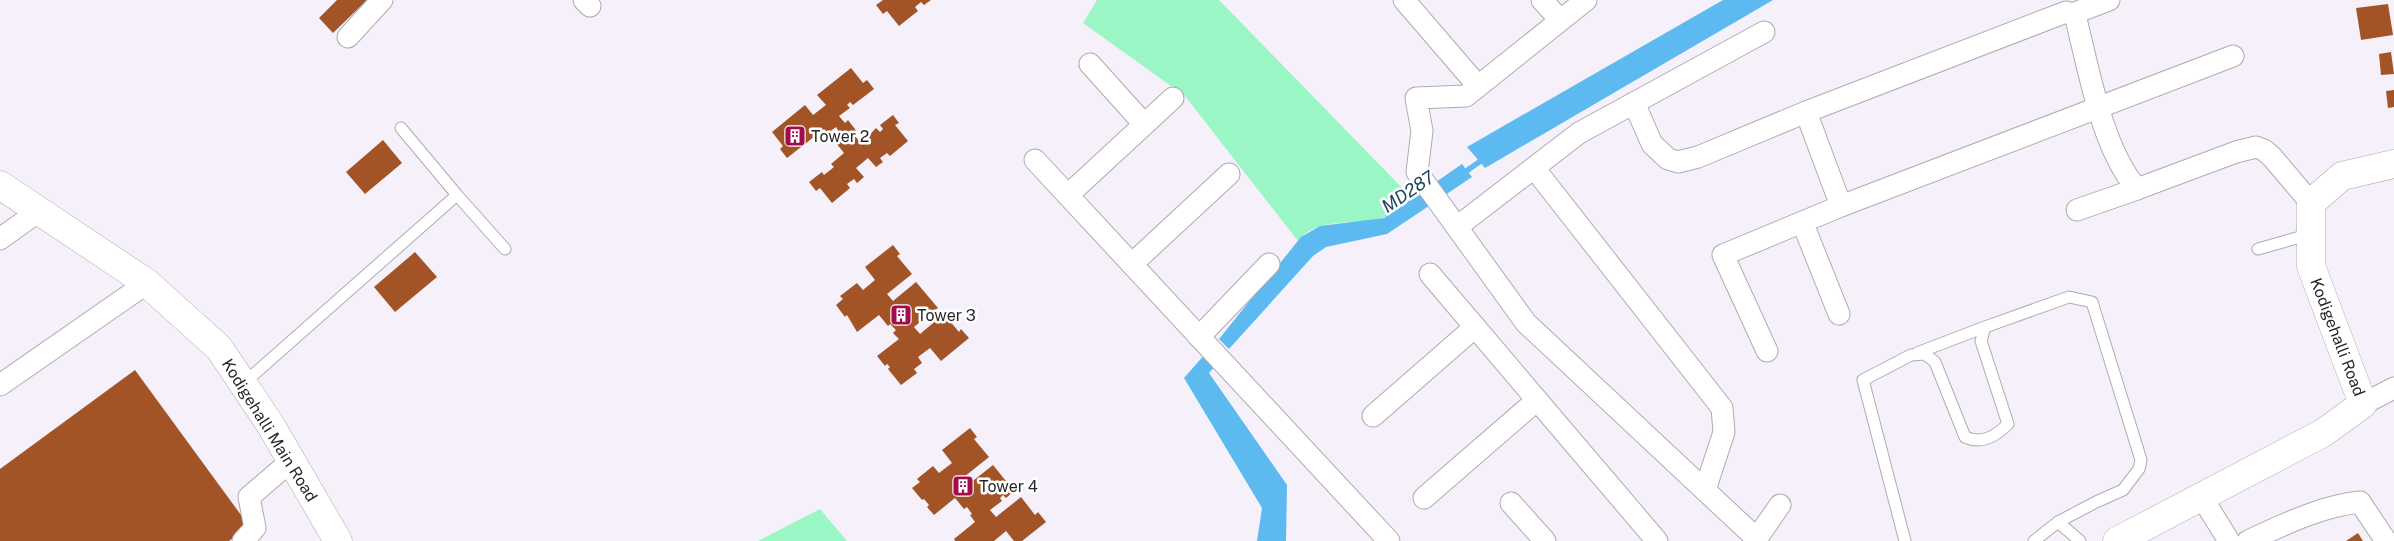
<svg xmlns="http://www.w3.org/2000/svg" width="2394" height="541" font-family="'Public Sans',sans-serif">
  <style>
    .green { fill: #9bf6c6 }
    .water { fill: #5dbaf1 }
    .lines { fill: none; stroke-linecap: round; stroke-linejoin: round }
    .stream { stroke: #5dbaf1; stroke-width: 5.5 }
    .building { fill: #a25426 }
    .service-casing { stroke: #afaab3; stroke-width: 13 }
    .minor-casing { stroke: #afaab3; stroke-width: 23 }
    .tertiary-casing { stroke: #afaab3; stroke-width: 29 }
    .service { stroke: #fff; stroke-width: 11 }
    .minor { stroke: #fff; stroke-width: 21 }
    .tertiary { stroke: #fff; stroke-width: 28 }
    .labels { text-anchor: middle; stroke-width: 5; stroke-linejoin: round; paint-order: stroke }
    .poi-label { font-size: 16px; fill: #28262a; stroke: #fff; text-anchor: start }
    .street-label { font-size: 16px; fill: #28262a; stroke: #fff }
    .water-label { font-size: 18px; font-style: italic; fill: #214860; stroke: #fff }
  </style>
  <rect width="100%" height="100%" fill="#f6f0fa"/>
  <g class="green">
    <path d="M1097,0H1219L1412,198C1403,204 1392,215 1382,218C1356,226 1317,216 1298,241L1185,96L1083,23Z"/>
    <path d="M820,509L847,541H758Z"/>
  </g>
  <g class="water">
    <path d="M1723,0H1773L1485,168L1467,147Z"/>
    <path d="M1462,164L1472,177L1387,234L1326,247L1313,256L1229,349L1219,339L1301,237L1320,226L1384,218Z"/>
    <path d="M1206,353L1216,365L1209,373L1287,485L1286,541H1257L1262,508L1184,378Z"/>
  </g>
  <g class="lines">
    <path class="stream" d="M1462,174L1485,158"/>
  </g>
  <g class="building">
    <path d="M337,0H367L333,33L319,18Z"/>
    <path d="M883,0H931L924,5L921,2L915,7L918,11L899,26L887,11L883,14L876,5Z"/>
    <path d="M2388,4L2393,35L2361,40L2356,8Z"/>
    <path d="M2391,52L2394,74L2381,75L2379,54Z"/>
    <path d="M851,68L863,83L867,80L874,89L853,105L850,102L847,105L850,108L839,116L845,123L848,120L858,133L855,136L860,142L864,138L865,140L876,128L880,132L883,129L880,125L893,115L899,123L895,125L908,141L890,156L887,153L880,158L883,162L876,167L868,158L856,168L864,177L857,183L854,179L847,184L850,188L832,203L820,188L816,191L809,182L822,172L824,175L834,167L831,164L844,153L832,138L839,132L836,127L828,133L824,129L787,158L780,149L783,146L772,132L805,105L813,115L826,105L817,95Z"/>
    <path d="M2394,90V107L2388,108L2386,91Z"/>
    <path d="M383,140L402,163L365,194L346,172Z"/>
    <path d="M893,245L900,254L897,256L912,274L887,294L893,301L916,282L938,308L929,314L927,312L923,315L926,317L914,327L920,334L944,314L959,332L961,329L969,338L941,361L930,348L918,357L922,363L914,369L917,373L901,385L888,369L890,367L887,364L885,366L877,356L899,339L893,333L896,330L890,324L888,326L879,315L857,332L847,315L845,317L836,305L843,299L840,296L857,283L863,290L875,280L865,267Z"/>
    <path d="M415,252L437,277L395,312L374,287Z"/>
    <path d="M135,370L249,526L229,541H0V469Z"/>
    <path d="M970,428L977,437L974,439L989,457L964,477L969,484L993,465L1014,491L1006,498L1003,495L1000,498L1002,501L990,510L996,517L1021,497L1035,515L1038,512L1046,522L1022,541H1014L1006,531L994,541H955L954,539L975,522L970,515L972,514L967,507L964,509L955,498L934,515L927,507L929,505L924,499L922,500L912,488L920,482L917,479L933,466L939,473L952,463L942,450Z"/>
    <path d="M2358,533L2363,541H2346Z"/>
  </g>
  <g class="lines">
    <g class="service-casing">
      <g id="service">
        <path d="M401,128L457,195"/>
        <path d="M2258,249L2311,234"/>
        <path d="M1917,353L1985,327"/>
        <path d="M244,383L457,195L505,249"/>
        <path d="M2058,522L2080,541"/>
        <path d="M1905,541L1863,380L1911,355L1925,354L1935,362L1965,437C1982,445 1996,436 2008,424L1981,341L1985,327L2069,297L2092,302L2141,460L2139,469L2123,490L2096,502L2058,522L2034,541"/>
      </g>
    </g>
    <g class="minor-casing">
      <g id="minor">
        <path d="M584,0L590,6"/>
        <path d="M1404,0L1478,86"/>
        <path d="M1542,0L1560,20"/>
        <path d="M1586,0L1466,96L1416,98L1422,131L1417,172L1526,323L1757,539"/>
        <path d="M2072,14L2109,0"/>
        <path d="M348,37L382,0"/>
        <path d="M1090,64L1144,124"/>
        <path d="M1634,103L1652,144L1668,159L1678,162L1698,157L1806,112L2066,12L2072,14L2076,19C2089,71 2102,148 2137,189L2236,152L2256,147L2264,150L2272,157L2311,203"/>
        <path d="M1806,112L1841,206"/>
        <path d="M1035,160L1389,541"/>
        <path d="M1534,168L1722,408L1724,432L1705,490"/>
        <path d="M1068,195L1173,98"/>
        <path d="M2077,210L2137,189"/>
        <path d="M1803,224L1839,314"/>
        <path d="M1457,227L1579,133L1764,32"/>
        <path d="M0,239L39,211"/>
        <path d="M1132,264L1229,174"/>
        <path d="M1430,274L1537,400"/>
        <path d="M1199,337L1269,264"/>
        <path d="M1767,351L1723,255L1841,206L2233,56"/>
        <path d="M0,385L147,283"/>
        <path d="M2363,404L2394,388"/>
        <path d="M1373,416L1475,327"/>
        <path d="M2201,496L2229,541"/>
        <path d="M1424,498L1537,400L1657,541"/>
        <path d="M1511,503L1545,541"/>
        <path d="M243,541L255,528L249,497L291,461"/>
        <path d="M1755,541L1780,505"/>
        <path d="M2248,541C2283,525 2321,506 2360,502L2386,541"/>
      </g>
    </g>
    <g class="tertiary-casing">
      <g id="tertiary">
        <path d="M0,185L147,283L219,348L270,424L338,541"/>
        <path d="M2117,541L2323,433L2363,404L2311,266V203L2342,176L2394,164"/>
      </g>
    </g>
    <use href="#service" class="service"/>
    <use href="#minor" class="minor"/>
    <use href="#tertiary" class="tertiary"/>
  </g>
  <defs>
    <g id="building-square" transform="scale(1.125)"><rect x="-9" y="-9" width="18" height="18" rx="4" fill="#a20c4c" stroke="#fff"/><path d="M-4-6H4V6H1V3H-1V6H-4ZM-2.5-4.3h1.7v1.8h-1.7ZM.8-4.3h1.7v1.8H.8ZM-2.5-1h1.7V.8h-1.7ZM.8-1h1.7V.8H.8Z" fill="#fff"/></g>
  </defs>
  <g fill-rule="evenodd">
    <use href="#building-square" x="795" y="136"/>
    <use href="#building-square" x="901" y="315"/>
    <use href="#building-square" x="963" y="486"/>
  </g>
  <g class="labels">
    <g class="poi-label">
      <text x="811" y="142">Tower 2</text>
      <text x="917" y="321">Tower 3</text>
      <text x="979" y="492">Tower 4</text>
    </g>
    <g class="street-label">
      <text transform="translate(2338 337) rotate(69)" y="6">Kodigehalli Road</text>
      <text transform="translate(270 430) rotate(58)" y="6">Kodigehalli Main Road</text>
    </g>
    <g class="water-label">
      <text transform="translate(1408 192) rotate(-34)" y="6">MD287</text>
    </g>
  </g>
</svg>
